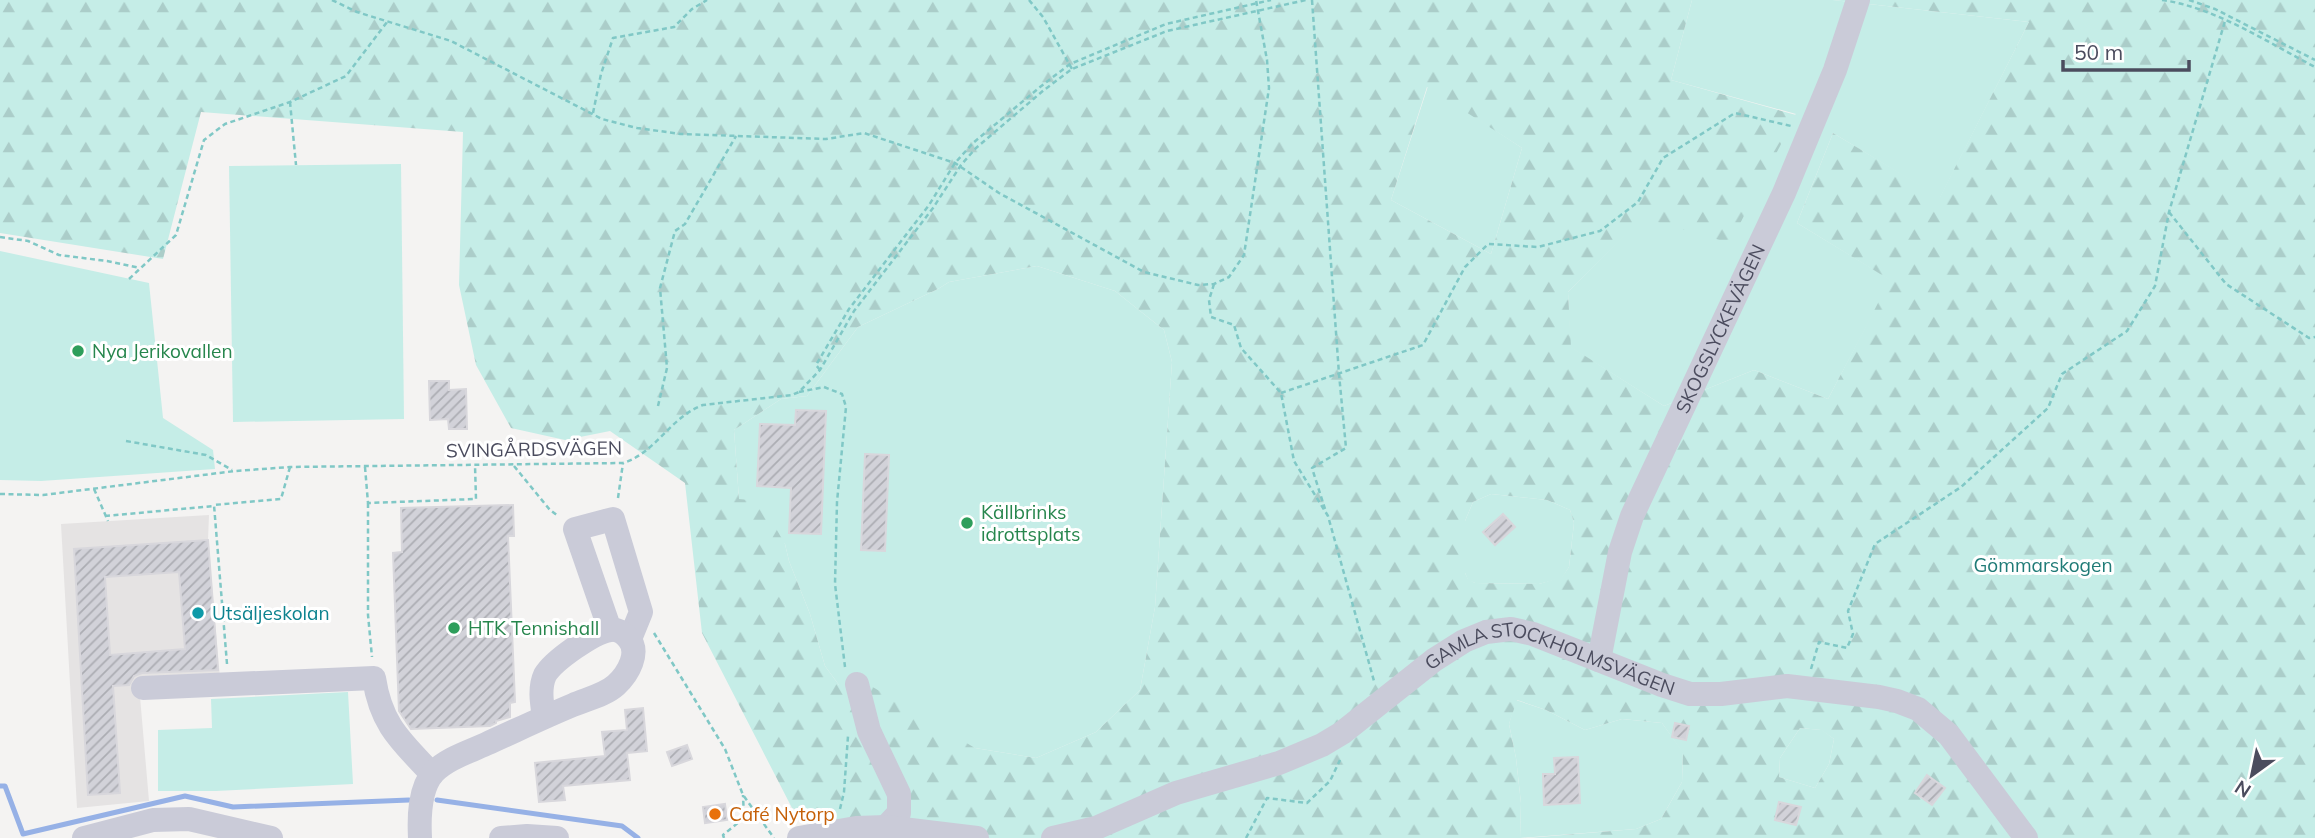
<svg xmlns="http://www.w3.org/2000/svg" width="2315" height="838" font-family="Mulish,sans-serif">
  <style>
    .education { fill: #e5e3e3 }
    .grass { fill: #c5ede7 }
    .forest { fill: url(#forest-firs); fill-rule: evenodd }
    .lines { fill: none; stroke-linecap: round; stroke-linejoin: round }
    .stream { stroke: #96b1e6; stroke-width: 5 }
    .building { fill: url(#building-hatch); stroke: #d8d7dc; stroke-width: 2; fill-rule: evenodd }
    .path { stroke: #80c8c6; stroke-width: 2.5; stroke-dasharray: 5 3.5; stroke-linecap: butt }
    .minor { stroke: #cacbd8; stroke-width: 24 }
    .leisure-dot { fill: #2e9e5b; stroke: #fff; stroke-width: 2.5 }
    .culture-dot { fill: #0f9aa8; stroke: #fff; stroke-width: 2.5 }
    .food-dot { fill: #e8710a; stroke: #fff; stroke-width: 2.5 }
    .labels { text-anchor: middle; stroke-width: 6; stroke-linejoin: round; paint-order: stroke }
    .street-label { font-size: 19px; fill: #4b4c5e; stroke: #fff }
    .leisure-label { font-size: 19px; fill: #27864d; stroke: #fff; text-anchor: start }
    .park-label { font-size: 19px; fill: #207b77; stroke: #fff }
    .culture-label { font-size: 19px; fill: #0d838f; stroke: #fff; text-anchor: start }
    .food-label { font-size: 19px; fill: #c56008; stroke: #fff; text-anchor: start }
  </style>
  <defs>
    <pattern id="forest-firs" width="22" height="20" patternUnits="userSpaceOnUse" patternTransform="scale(1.75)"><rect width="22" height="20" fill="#c5ede7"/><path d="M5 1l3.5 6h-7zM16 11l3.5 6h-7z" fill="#abcdc9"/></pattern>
    <pattern id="building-hatch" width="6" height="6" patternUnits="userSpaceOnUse" patternTransform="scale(1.75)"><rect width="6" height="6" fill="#d2d2d9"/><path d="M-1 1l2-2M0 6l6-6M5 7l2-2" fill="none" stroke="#acadb3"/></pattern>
  </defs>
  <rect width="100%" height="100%" fill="#f4f3f2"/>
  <path class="education" d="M209,515L208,540L220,678L139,685L149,801L77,808L61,524Z"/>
  <g class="grass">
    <path d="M1692,0H1833L2029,22L1940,198L1833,133L1797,223L1891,280L1828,399L1754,370L1664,406L1570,347L1568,292L1643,217L1796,114L1671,80Z"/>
    <path d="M1428,86L1522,148L1491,254L1391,200Z"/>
    <path d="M401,164L404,419L233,422L229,166Z"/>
    <path d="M0,251L149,283L163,418L213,450L215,469L41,481L0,480Z"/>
    <path d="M1037,266L1115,291L1164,330L1172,362L1155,607L1140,690L1096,732L1036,758L975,748L839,685L825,666L810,614L789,561L785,544L739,499L734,430L781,399L807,396L858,327L938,289L949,282Z"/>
    <path d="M1491,494L1547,500L1570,510L1574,523L1569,567L1562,578L1539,584L1475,583L1468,580L1465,573V521L1473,502Z"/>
    <path d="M348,692L353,784L216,791H158V730L212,728L211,699Z"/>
    <path d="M1516,700L1546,710L1585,730L1622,719L1662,723L1683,752L1682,782L1661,819L1636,829L1520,838L1521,803L1516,758L1509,724Z"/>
    <path d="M1800,728L1822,730L1834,739L1829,764L1815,788L1779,777L1780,758Z"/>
  </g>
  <path class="forest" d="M0,0H1692L1671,80L1796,115L1730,243L1643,218L1568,292L1571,347L1664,406L1754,370L1828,399L1890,280L1797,223L1833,133L1940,197L2029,22L1833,0H2315V838H1527L1636,829L1661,819L1682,782L1683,753L1662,723L1622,719L1585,730L1546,710L1517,700L1509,724L1516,758L1521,803L1520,838H860L792,808L702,633L685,483L610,431L565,440L511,428L476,365L459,285L463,132L201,112L163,259L0,233ZM1427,87L1522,148L1491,254L1391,200ZM1037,266L1115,291L1164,330L1172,362L1155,607L1140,690L1096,732L1036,758L975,748L866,683L839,685L825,666L810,614L789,561L785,544L760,501L739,499L734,430L781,399L807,396L858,327L938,289L949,282ZM1491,494L1547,500L1570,510L1574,523L1569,567L1562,577L1539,584L1475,583L1468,579L1465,573V521L1473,502ZM1800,728L1821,730L1834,739L1829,764L1815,788L1779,777L1780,758Z"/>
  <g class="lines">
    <g class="stream">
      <path d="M0,786H5L23,834L185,796L233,807L409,800"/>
      <path d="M437,800L622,826L638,838"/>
    </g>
  </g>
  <g class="building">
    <path d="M429,381H449V390L466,389L467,429H449L448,419L430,420Z"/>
    <path d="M796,410L826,411L821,534L789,533L791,488L757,486L760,424L795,425Z"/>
    <path d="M865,454L889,455L885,551L861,550Z"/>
    <path d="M513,505L514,536H508L515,702L510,703V717L496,721V723L490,726L411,729L399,711L393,553L402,552L401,508Z"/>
    <path d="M1503,514L1515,527L1495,545L1483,532Z"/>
    <path d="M208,540L218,670L142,673L134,676L129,685L113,686L120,793L88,795L74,549ZM179,572L185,649L110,655L105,577Z"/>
    <path d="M643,708L647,751L627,753L630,780L563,786L565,800L539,802L535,763L605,756L602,732L627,730L625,710Z"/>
    <path d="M1675,723L1689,726L1686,740L1672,737Z"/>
    <path d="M687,745L692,759L672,766L667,752Z"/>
    <path d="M1578,757L1580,803L1544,805L1543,774H1555L1554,758Z"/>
    <path d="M1927,775L1945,788L1932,805L1915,793Z"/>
    <path d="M1779,802L1801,807L1796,825L1775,820Z"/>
    <path d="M725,804L727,820L705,823L703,807Z"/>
  </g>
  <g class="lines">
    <g class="path">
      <path d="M332,0L357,12L451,41L602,119L637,128L681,134L826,139L864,133L955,163L999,193L1144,272L1198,285L1214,284L1229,277L1244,255L1269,88L1267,60L1256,0"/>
      <path d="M1029,0L1043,17L1072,69"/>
      <path d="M1312,0L1339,374L1346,448L1312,468L1325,509"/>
      <path d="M2162,0C2214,7 2269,43 2315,67"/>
      <path d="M2189,0L2215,9L2315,60"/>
      <path d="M290,102L296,165"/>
      <path d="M593,113L601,74L613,38L674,27L692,9L707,0"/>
      <path d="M2169,212L2226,284L2309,338L2315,337"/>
      <path d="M0,237L28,241L59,255L107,261L140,268"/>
      <path d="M129,279L176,235L204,140L225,124L290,102L346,76L387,22"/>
      <path d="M1214,284L1209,300L1211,317L1234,325L1241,348L1281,393L1294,461L1328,516L1374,681"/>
      <path d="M820,370L816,365L849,309L929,205L955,163L973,143L1040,87L1070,64L1166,24L1271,0"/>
      <path d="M799,392L824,387L842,394L846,407L837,502L835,584L845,667"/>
      <path d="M1281,393L1423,345L1465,267L1488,244L1538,247L1600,231L1638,202L1663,158L1735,113L1791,126"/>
      <path d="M658,406L667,368L660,288L675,231L685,224L736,136"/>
      <path d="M126,441L206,455L232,470"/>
      <path d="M514,466L550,510L558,516"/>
      <path d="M365,467L368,503L476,499L475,465"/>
      <path d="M94,489L108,521"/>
      <path d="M0,494L43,495L235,471L290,467L623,463C656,453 670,417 703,405L792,395L799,392L820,370L854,311L933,208L961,165L976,148L1044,90L1072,69L1167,31L1306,0"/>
      <path d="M618,498L623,463"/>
      <path d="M368,503V615L372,657"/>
      <path d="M105,516L214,506"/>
      <path d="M654,633L725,749L743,795L774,838"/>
      <path d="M227,664L214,505L281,499L290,467"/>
      <path d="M1811,669L1819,642L1847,648L1853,634L1848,611L1875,544L1961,487L2048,408L2062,374L2127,331L2155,286L2169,212L2225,21"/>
      <path d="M840,809L844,792L848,736"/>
      <path d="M724,838L723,835L744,818L743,795"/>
      <path d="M1246,838L1267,798L1307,803L1330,781L1340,760"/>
    </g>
    <g class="minor">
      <path d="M610,630L575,529L613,519L641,612L630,639"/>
      <path id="s1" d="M1599,660L1620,552L1632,516L1784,193L1835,70L1858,0"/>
      <path d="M857,684L869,731L899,794V813L886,827L894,837"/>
      <path d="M143,688L374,678C381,725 401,741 432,774"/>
      <path d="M84,838L153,820L189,819L271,838"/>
      <path d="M420,838C419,818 419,788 434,772C448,758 469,752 486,744C515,731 544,717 573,705C587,699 605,695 616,685C628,674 641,652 628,638C623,632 617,629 610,630C594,632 553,661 545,675C539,688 542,704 544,717"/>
      <path d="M501,838L527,836L557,838"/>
      <path d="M799,838L856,828L886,827L977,838"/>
      <path id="s2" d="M1053,838L1096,828L1176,793L1279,763L1322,745L1342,733L1434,660L1464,641L1486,632L1511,629L1533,634L1662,685L1690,694H1721L1787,686L1879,697L1897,701L1918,709L1949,735L2026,838"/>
    </g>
  </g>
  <g class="leisure-dot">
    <circle cx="78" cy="351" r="7"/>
    <circle cx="967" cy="523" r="7"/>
    <circle cx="454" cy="628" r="7"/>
  </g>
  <circle class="culture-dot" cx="198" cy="613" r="7"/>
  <circle class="food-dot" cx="715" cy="814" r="7"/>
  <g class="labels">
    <g class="street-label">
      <text dy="7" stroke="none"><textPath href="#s1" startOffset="355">SKOGSLYCKEVÄGEN</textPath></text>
      <text transform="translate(534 449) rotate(-1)" y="7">SVINGÅRDSVÄGEN</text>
      <text dy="7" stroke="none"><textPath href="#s2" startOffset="551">GAMLA STOCKHOLMSVÄGEN</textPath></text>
    </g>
    <g class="leisure-label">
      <text x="92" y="358">Nya Jerikovallen</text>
      <text x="981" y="519">Källbrinks<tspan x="981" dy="22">idrottsplats</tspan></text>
      <text x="468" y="635">HTK Tennishall</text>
    </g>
    <g class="park-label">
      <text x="2043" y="572">Gömmarskogen</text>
    </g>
    <g class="culture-label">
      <text x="212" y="620">Utsäljeskolan</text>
    </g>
    <g class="food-label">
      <text x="729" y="821">Café Nytorp</text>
    </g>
  </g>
  <g transform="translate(2252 775) rotate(213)" stroke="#ffffff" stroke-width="5" paint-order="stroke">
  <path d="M0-5L12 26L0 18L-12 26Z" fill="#4b4c5e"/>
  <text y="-10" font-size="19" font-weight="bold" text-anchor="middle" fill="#4b4c5e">N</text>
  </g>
  <path d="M2063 60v10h126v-10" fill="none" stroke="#4b4c5e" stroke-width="3.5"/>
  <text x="2074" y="60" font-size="21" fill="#4b4c5e" stroke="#ffffff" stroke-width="5" paint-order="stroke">50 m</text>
</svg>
